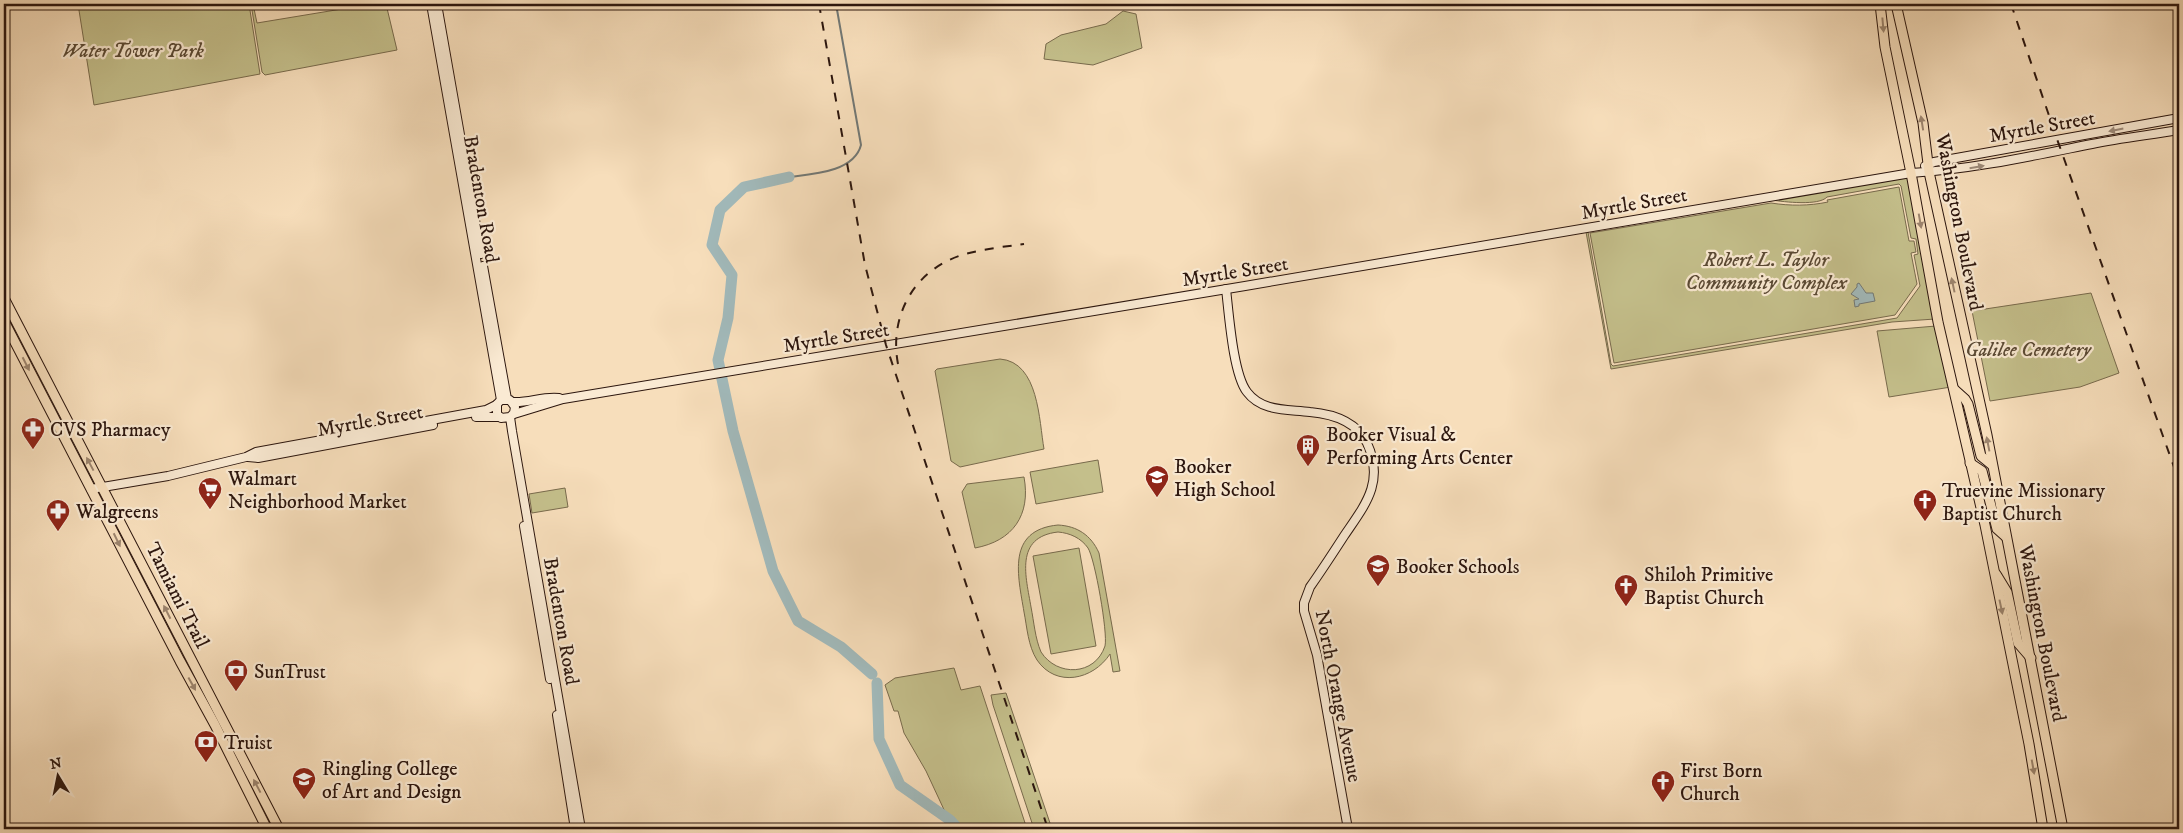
<svg xmlns="http://www.w3.org/2000/svg" width="2183" height="833" font-family="'IM FELL DW Pica',serif">
  <style>
    .green { fill: #c4bf8b; stroke: #786a4c; fill-rule: evenodd }
    .water { fill: #a1b9ba; stroke: #727875 }
    .lines { fill: none; stroke-linecap: round; stroke-linejoin: round }
    .stream { stroke: #727875; stroke-width: 2 }
    .river { stroke: #a1b9ba; stroke-width: 11 }
    .secondary-casing { stroke: #2c160e; stroke-width: 10 }
    .primary-casing { stroke: #2c160e; stroke-width: 11 }
    .secondary { stroke: #faead3; stroke-width: 8 }
    .primary { stroke: #f7debb; stroke-width: 9 }
    .rail { stroke: #2c160e; stroke-width: 2; stroke-dasharray: 9 9; stroke-linecap: butt }
    .oneway { fill: #9c846d }
    .oneway2 { fill: #9d8b7a }
    .labels { text-anchor: middle; stroke-width: 4.5; stroke-linejoin: round; paint-order: stroke }
    .park-label { font-size: 20px; font-style: italic; fill: #5a4934; stroke: #faead3 }
    .street-label { font-size: 20px; fill: #2c160e; stroke: #faead3 }
    .poi-label { font-size: 20px; fill: #2c160e; stroke: #faead3; text-anchor: start }
  </style>
  <rect width="100%" height="100%" fill="#f7debb"/>
  <filter id="stains"><feTurbulence type="fractalNoise" baseFrequency=".004" numOctaves="4"/><feColorMatrix values="0 0 0 0 .2 0 0 0 0 .09 0 0 0 0 .02 0 0 0 .5 -.17"/></filter>
  <radialGradient id="worn" r=".72"><stop offset=".6" stop-color="#630" stop-opacity="0"/><stop offset="1" stop-color="#630" stop-opacity=".3"/></radialGradient>
  <g class="green">
    <path d="M78,4H249L260,74L94,105Z"/>
    <path d="M251,4H253L257,23L372,4H386L397,50L265,75L262,72Z"/>
    <path d="M1123,11L1136,14L1142,48L1093,65L1044,59L1046,44L1061,35L1106,24Z"/>
    <path d="M1909,177L1935,319L1892,322L1611,369L1586,232H1588L1611,364L1613,366L1897,318L1920,286L1914,255L1918,254L1916,239L1911,238L1901,186L1899,184L1827,197C1819,206 1784,202 1772,200Z"/>
    <path d="M1899,187L1909,241H1914L1916,252L1911,253L1917,284L1895,315L1614,363L1590,233L1771,203C1790,206 1809,206 1828,202L1827,200Z"/>
    <path d="M2091,293L2119,373L2080,387L1990,401L1972,311Z"/>
    <path d="M1936,326L1951,387L1889,397L1877,331Z"/>
    <path d="M1000,359C1039,362 1039,421 1044,449L960,467L951,461L935,371L937,369Z"/>
    <path d="M1098,460L1103,492L1036,504L1030,472Z"/>
    <path d="M1024,477C1031,515 1013,541 975,548L962,492L967,484Z"/>
    <path d="M565,488L568,507L532,513L529,494Z"/>
    <path d="M1058,525C1077,526 1091,535 1099,553L1120,671L1113,672L1110,654C1093,680 1056,688 1037,660C1028,646 1027,627 1024,612C1018,576 1006,530 1058,525ZM1058,532C1070,533 1081,538 1088,548C1095,559 1108,633 1105,646C1095,676 1057,677 1041,652C1035,638 1034,622 1031,607C1026,577 1014,537 1058,532Z"/>
    <path d="M1079,548L1096,646L1051,654L1033,556Z"/>
    <path d="M954,668L961,690L980,686L1027,829H953L926,771L904,733L898,711H894L885,685L895,678Z"/>
    <path d="M1006,693L1008,699L1052,829H1034L993,705L991,695Z"/>
  </g>
  <path class="water" d="M1859,283L1866,293H1873L1875,301L1859,304V306L1855,307L1854,300L1859,299L1851,294L1857,287V284Z"/>
  <g class="lines">
    <path class="stream" d="M789,177C813,174 854,172 861,145L836,4"/>
    <g class="river">
      <path d="M789,177L744,187L720,210L712,245L732,275L728,318L718,360L733,431L773,571L798,621L841,647L872,674"/>
      <path d="M877,683L879,739L900,785L950,820L958,829"/>
    </g>
    <g class="secondary-casing">
      <g id="secondary">
        <path d="M431,4L501,400"/>
        <path d="M437,4L481,254"/>
        <path d="M1925,166L1934,162L2179,118"/>
        <path d="M483,266L507,399"/>
        <path d="M1226,289C1229,314 1233,374 1247,392C1262,412 1288,409 1310,412C1333,414 1356,421 1367,443C1385,482 1365,505 1344,536C1333,553 1322,570 1310,587L1304,603V611L1317,655L1348,829"/>
        <path d="M513,402C529,403 543,396 559,398"/>
        <path d="M514,414L563,399L1245,286L1911,173C1974,169 2032,156 2092,144C2121,138 2150,135 2179,130"/>
        <path d="M476,417H500"/>
        <path d="M510,417L501,418L497,414V404L501,400H510L515,407L514,413L510,417L512,431L581,829"/>
        <path d="M248,457L258,458L433,425"/>
        <path d="M91,489L168,476L246,457L256,452L486,410L496,405"/>
        <path d="M524,526L550,679"/>
        <path d="M557,715L575,829"/>
      </g>
    </g>
    <g class="primary-casing">
      <g id="primary">
        <path d="M1880,4L1885,47L1911,173L1938,322L1985,525L2029,744L2043,829"/>
        <path d="M1896,4L1923,123L1929,172L1987,435L2063,829"/>
        <path d="M4,298L279,829"/>
        <path d="M4,321L180,661L215,725L267,829"/>
        <path d="M1955,390L1965,399L1968,404L1981,456L1992,465"/>
        <path d="M1970,463L1982,471L1997,529L2006,537"/>
        <path d="M1996,574L2007,592L2018,643L2031,658"/>
      </g>
    </g>
    <use href="#secondary" class="secondary"/>
    <use href="#primary" class="primary"/>
    <g class="rail">
      <path d="M819,4L865,265L886,345L1048,829"/>
      <path d="M2011,4L2057,139L2179,481"/>
      <path d="M898,364C889,317 913,272 959,256C980,249 1003,247 1024,244"/>
    </g>
  </g>
  <defs><path id="oneway-solid" d="M-6-.8H1V-3.2L6.5 0L1 3.2V.8H-6Z" transform="scale(1.25)"/></defs>
  <g class="oneway">
    <use href="#oneway-solid" transform="translate(1883 25) rotate(85)"/>
    <use href="#oneway-solid" transform="translate(1922 123) rotate(-99)"/>
    <use href="#oneway-solid" transform="translate(1920 221) rotate(80)"/>
    <use href="#oneway-solid" transform="translate(1953 285) rotate(-102)"/>
    <use href="#oneway-solid" transform="translate(26 364) rotate(63)"/>
    <use href="#oneway-solid" transform="translate(1988 444) rotate(-101)"/>
    <use href="#oneway-solid" transform="translate(90 464) rotate(-118)"/>
    <use href="#oneway-solid" transform="translate(117 540) rotate(64)"/>
    <use href="#oneway-solid" transform="translate(2001 607) rotate(78)"/>
    <use href="#oneway-solid" transform="translate(167 612) rotate(-117)"/>
    <use href="#oneway-solid" transform="translate(192 684) rotate(61)"/>
    <use href="#oneway-solid" transform="translate(2033 767) rotate(80)"/>
    <use href="#oneway-solid" transform="translate(257 786) rotate(-118)"/>
  </g>
  <g class="oneway2">
    <use href="#oneway-solid" transform="translate(2116 130) rotate(169)"/>
    <use href="#oneway-solid" transform="translate(1977 167) rotate(-10)"/>
  </g>
  <defs>
    <g id="pharmacy-pin" transform="scale(1.25)"><path d="M0 17L-7.5 6A9.5 9.5 0 1 1 7.5 6Z" fill="#8f2418" stroke="#faead3"/><path d="M-2-6h4v4h4v4h-4v4h-4v-4h-4v-4h4Z" fill="#fff"/></g>
    <g id="building-pin" transform="scale(1.25)"><path d="M0 17L-7.5 6A9.5 9.5 0 1 1 7.5 6Z" fill="#8f2418" stroke="#faead3"/><path d="M-4-6H4V6H1V3H-1V6H-4ZM-2.5-4.3h1.7v1.8h-1.7ZM.8-4.3h1.7v1.8H.8ZM-2.5-1h1.7V.8h-1.7ZM.8-1h1.7V.8H.8Z" fill="#fff"/></g>
    <g id="school-pin" transform="scale(1.25)"><path d="M0 17L-7.5 6A9.5 9.5 0 1 1 7.5 6Z" fill="#8f2418" stroke="#faead3"/><path d="M0-5L7-2L0 1L-7-2ZM-4 1L0 2.5L4 1V4Q0 6-4 4Z" fill="#fff"/></g>
    <g id="supermarket-pin" transform="scale(1.25)"><path d="M0 17L-7.5 6A9.5 9.5 0 1 1 7.5 6Z" fill="#8f2418" stroke="#faead3"/><path d="M-6-5.5h2.5l.6 2H6L4.5 2H-2.5L-4.4-4H-6ZM-1.5 3.2a1.3 1.3 0 1 0 .1 0ZM3 3.2a1.3 1.3 0 1 0 .1 0Z" fill="#fff"/></g>
    <g id="church-pin" transform="scale(1.25)"><path d="M0 17L-7.5 6A9.5 9.5 0 1 1 7.5 6Z" fill="#8f2418" stroke="#faead3"/><path d="M-1.2-6h2.4v3.5h3.3v2.4h-3.3V6h-2.4V-.1h-3.3v-2.4h3.3Z" fill="#fff"/></g>
    <g id="bank-pin" transform="scale(1.25)"><path d="M0 17L-7.5 6A9.5 9.5 0 1 1 7.5 6Z" fill="#8f2418" stroke="#faead3"/><path d="M-6-4H6V4H-6ZM0-2.3a2.3 2.3 0 1 0 0 4.6a2.3 2.3 0 1 0 0-4.6Z" fill="#fff"/></g>
    <g id="university-pin" transform="scale(1.25)"><path d="M0 17L-7.5 6A9.5 9.5 0 1 1 7.5 6Z" fill="#8f2418" stroke="#faead3"/><path d="M0-5L7-2L0 1L-7-2ZM-4 1L0 2.5L4 1V4Q0 6-4 4Z" fill="#fff"/></g>
  </defs>
  <g fill-rule="evenodd">
    <use href="#pharmacy-pin" x="33" y="429"/>
    <use href="#building-pin" x="1308" y="446"/>
    <use href="#school-pin" x="1157" y="477"/>
    <use href="#supermarket-pin" x="210" y="489"/>
    <use href="#church-pin" x="1925" y="501"/>
    <use href="#pharmacy-pin" x="58" y="511"/>
    <use href="#school-pin" x="1378" y="566"/>
    <use href="#church-pin" x="1626" y="586"/>
    <use href="#bank-pin" x="236" y="671"/>
    <use href="#bank-pin" x="206" y="742"/>
    <use href="#university-pin" x="304" y="779"/>
    <use href="#church-pin" x="1663" y="782"/>
  </g>
  <g class="labels">
    <g class="park-label">
      <text x="133" y="57">Water Tower Park</text>
      <text x="1766" y="266">Robert L. Taylor<tspan x="1766" dy="23">Community Complex</tspan></text>
      <text x="2028" y="356">Galilee Cemetery</text>
    </g>
    <g class="street-label">
      <text transform="translate(2042 126) rotate(-10)" y="7">Myrtle Street</text>
      <text transform="translate(482 199) rotate(80)" y="7">Bradenton Road</text>
      <text transform="translate(1634 203) rotate(-10)" y="7">Myrtle Street</text>
      <text transform="translate(1960 222) rotate(79)" y="7">Washington Boulevard</text>
      <text transform="translate(1235 271) rotate(-9)" y="7">Myrtle Street</text>
      <text transform="translate(836 337) rotate(-9)" y="7">Myrtle Street</text>
      <text transform="translate(370 420) rotate(-10)" y="7">Myrtle Street</text>
      <text transform="translate(178 595) rotate(63)" y="7">Tamiami Trail</text>
      <text transform="translate(562 621) rotate(80)" y="7">Bradenton Road</text>
      <text transform="translate(2043 633) rotate(79)" y="7">Washington Boulevard</text>
      <text transform="translate(1339 696) rotate(79)" y="7">North Orange Avenue</text>
    </g>
    <g class="poi-label">
      <text x="50" y="436">CVS Pharmacy</text>
      <text x="1326" y="441">Booker Visual &amp;<tspan x="1326" dy="23">Performing Arts Center</tspan></text>
      <text x="1174" y="473">Booker<tspan x="1174" dy="23">High School</tspan></text>
      <text x="228" y="485">Walmart<tspan x="228" dy="23">Neighborhood Market</tspan></text>
      <text x="1942" y="497">Truevine Missionary<tspan x="1942" dy="23">Baptist Church</tspan></text>
      <text x="76" y="518">Walgreens</text>
      <text x="1396" y="573">Booker Schools</text>
      <text x="1644" y="581">Shiloh Primitive<tspan x="1644" dy="23">Baptist Church</tspan></text>
      <text x="254" y="678">SunTrust</text>
      <text x="224" y="749">Truist</text>
      <text x="322" y="775">Ringling College<tspan x="322" dy="23">of Art and Design</tspan></text>
      <text x="1680" y="777">First Born<tspan x="1680" dy="23">Church</tspan></text>
    </g>
  </g>
  <rect width="2183" height="833" fill="none" stroke="#f7debb" stroke-width="20"/>
  <rect x="5" y="5" width="2173" height="823" fill="none" stroke="#2c160e" stroke-width="2.5"/>
  <rect x="10" y="10" width="2163" height="813" fill="none" stroke="#2c160e"/>
  <g transform="translate(58 776) rotate(350)" stroke="#faead3" stroke-width="4" paint-order="stroke">
  <path d="M0-4L9 19L0 12L-9 19Z" fill="#2c160e"/>
  <text y="-8" font-size="14" font-weight="bold" text-anchor="middle" fill="#2c160e">N</text>
  </g>
  <rect width="100%" height="100%" filter="url(#stains)"/>
  <rect width="100%" height="100%" fill="url(#worn)"/>
</svg>
